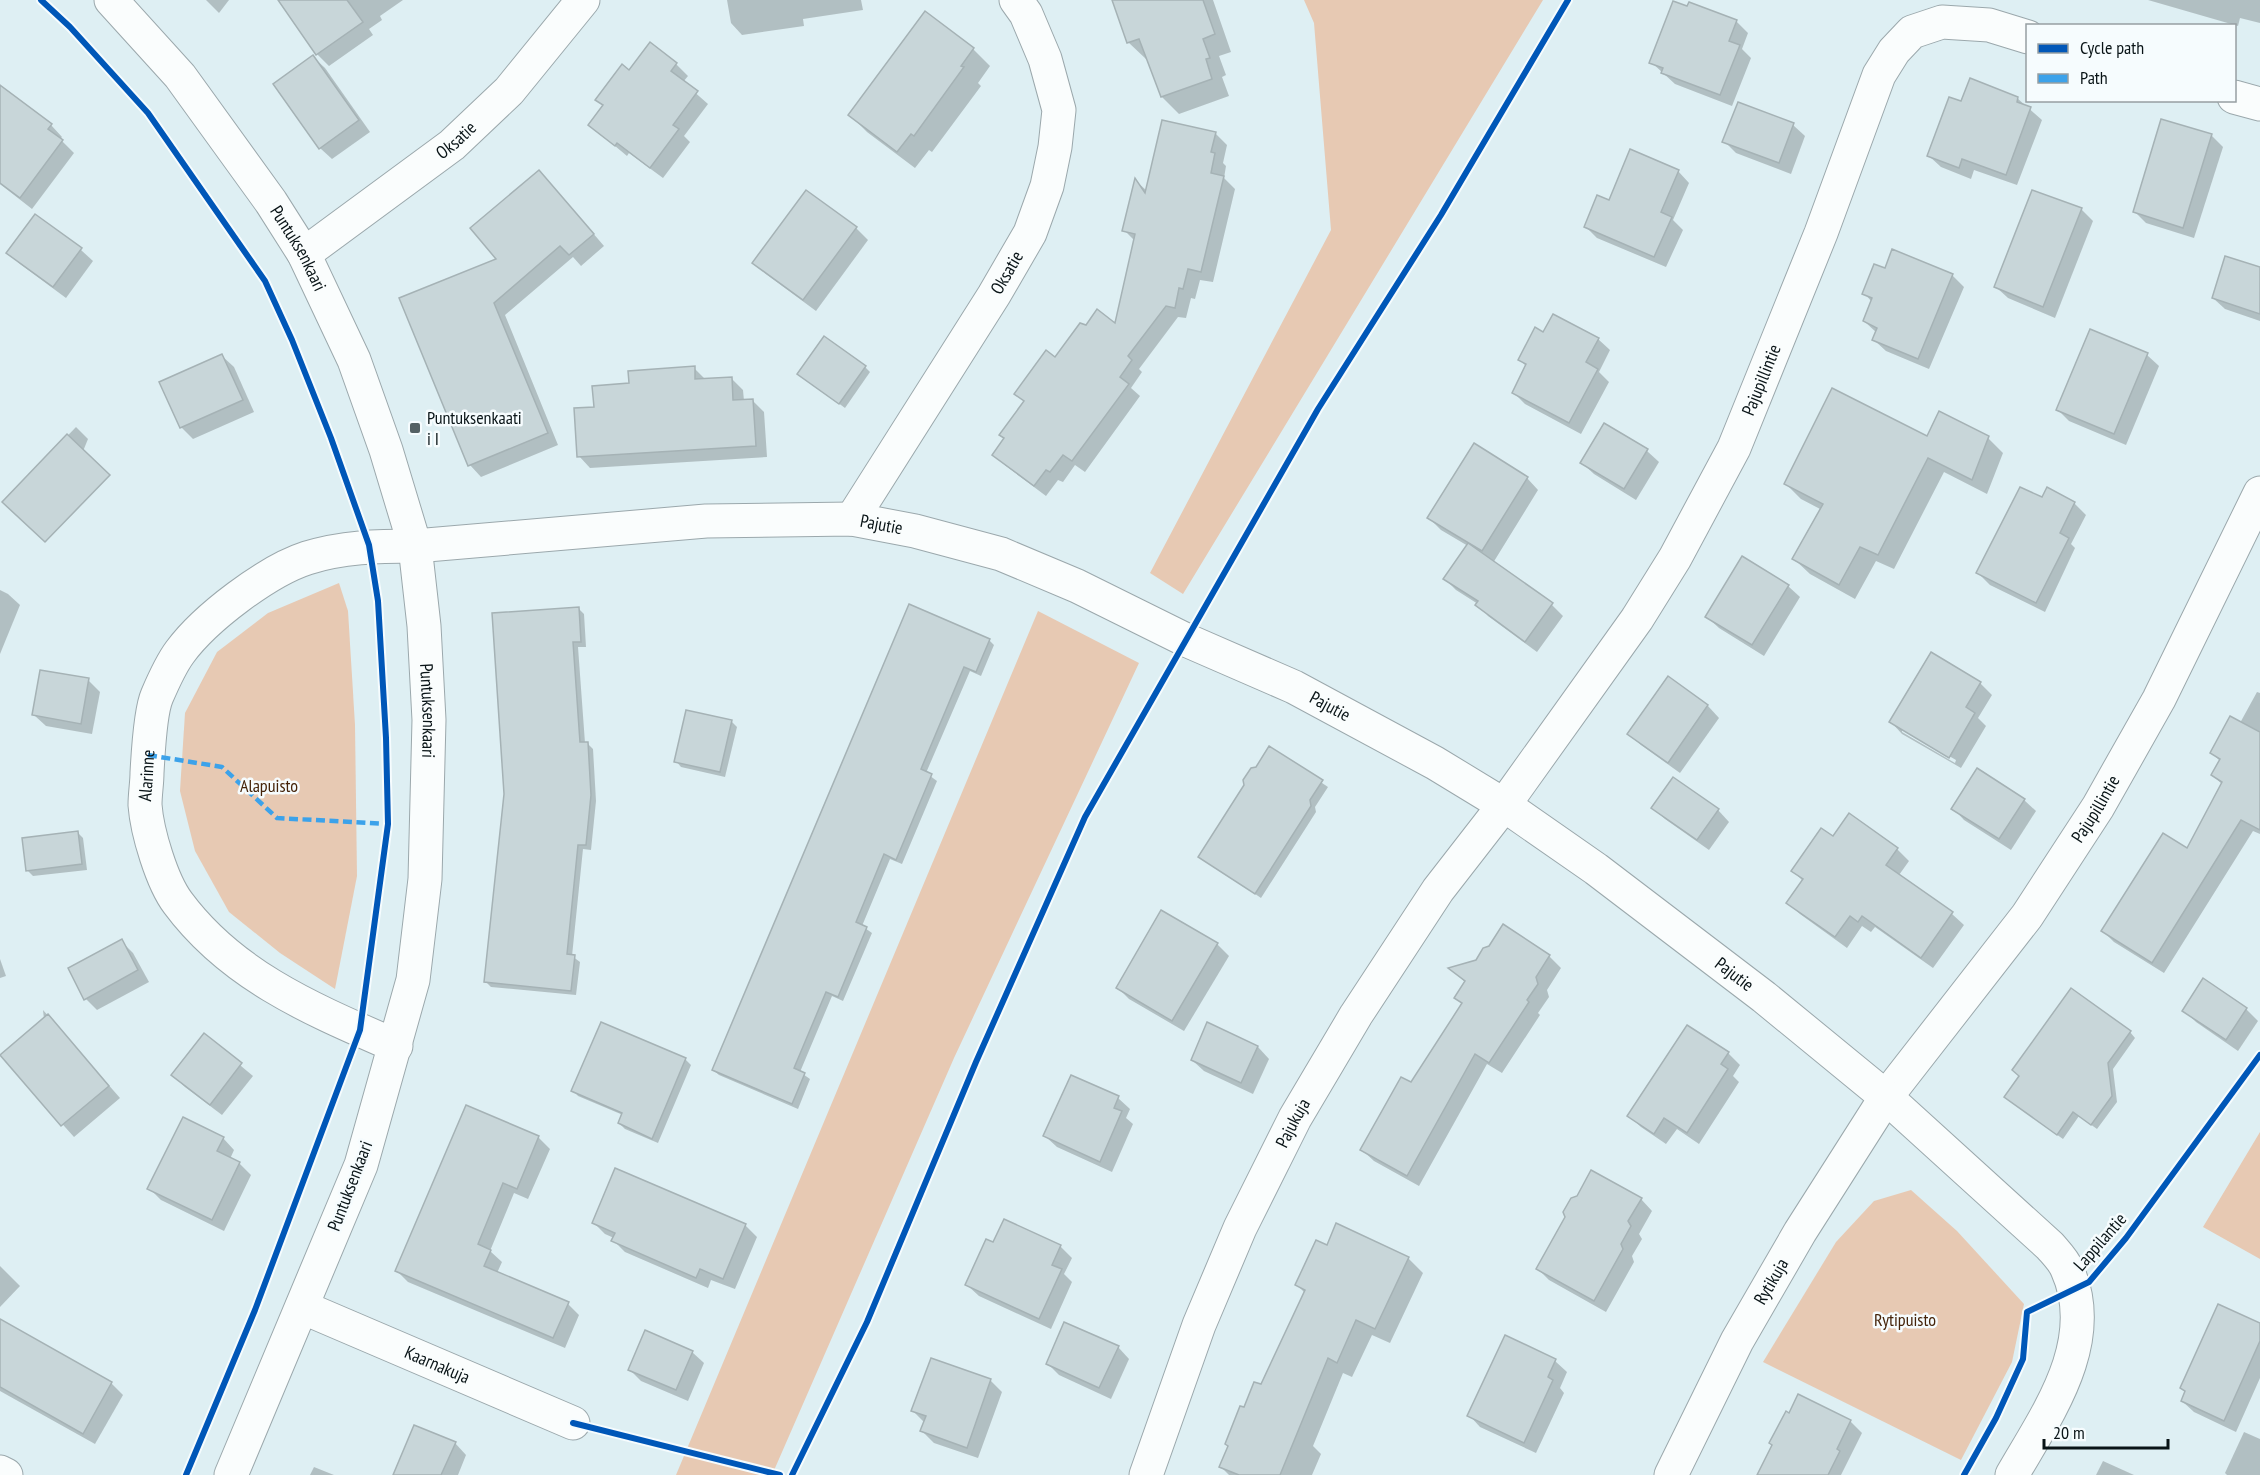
<svg xmlns="http://www.w3.org/2000/svg" width="2260" height="1475" font-family="'PT Sans Narrow',sans-serif">
  <style>
    .green { fill: #e7c9b3 }
    .shadow { fill: #0003; fill-rule: evenodd }
    .building { fill: #c8d6d9; stroke: #a5b2b5; stroke-width: 1.5 }
    .lines { fill: none; stroke-linecap: round; stroke-linejoin: round }
    .street-casing { stroke: #9ba8ac; stroke-width: 35 }
    .secondary-casing { stroke: #9ba8ac; stroke-width: 35 }
    .street { stroke: #fafdfd; stroke-width: 33 }
    .secondary { stroke: #fafdfd; stroke-width: 33 }
    .quiet { stroke: #3ca2ea; stroke-width: 4.5; stroke-dasharray: 9 4.5; stroke-linecap: butt }
    .cycleway-casing { stroke: #f6fcfe; stroke-width: 10 }
    .cycleway { stroke: #0057b8; stroke-width: 6 }
    .poi-dot { fill: #546164; stroke: #f6fcfe; stroke-width: 2 }
    .labels { text-anchor: middle; stroke-width: 5; stroke-linejoin: round; paint-order: stroke }
    .street-label { font-size: 18px; fill: #091417; stroke: #f6fcfe }
    .poi-label { font-size: 18px; fill: #091417; stroke: #f6fcfe; text-anchor: start }
    .park-label { font-size: 18px; fill: #452309; stroke: #f6fcfe }
  </style>
  <rect width="100%" height="100%" fill="#deeff3"/>
  <g class="green">
    <path d="M1304,0H1543L1183,594L1150,573L1331,230L1314,23Z"/>
    <path d="M339,583L348,611L355,725L357,876L335,989L280,953L229,912L195,851L180,791L185,713L217,652L268,613Z"/>
    <path d="M1038,611L1139,663L954,1058L772,1475H676Z"/>
    <path d="M2260,1132V1259L2203,1227Z"/>
    <path d="M1911,1190L1957,1231L2024,1304L2012,1362L1961,1460L1763,1362L1836,1242L1874,1201Z"/>
  </g>
  <g class="shadow">
    <path d="M206,0H229L219,13Z"/>
    <path d="M279,0H403L380,16L382,20L369,29L373,35L329,66L317,54Z"/>
    <path d="M727,0H861L863,10L803,19L804,26L742,35L731,23Z"/>
    <path d="M1114,0H1213L1231,52L1219,56L1226,75L1222,77L1229,96L1179,114L1162,97L1148,59H1146L1128,42Z"/>
    <path d="M2148,0H2260V23L2240,18L2238,26Z"/>
    <path d="M1736,21L1748,33L1742,49L1751,58L1732,106L1675,84L1651,62Z"/>
    <path d="M973,49L990,66L978,83L981,86L932,152L929,150L915,168L867,132L850,115Z"/>
    <path d="M313,57L325,68L370,132L332,159L320,148Z"/>
    <path d="M676,64L688,76L683,82L708,104L684,136L690,142L663,178L629,153L627,156L590,125L604,106L597,99L630,72Z"/>
    <path d="M2017,98L2042,120L2017,185L1974,170L1971,179L1941,167L1929,156L1962,103Z"/>
    <path d="M1739,104L1793,125L1805,136L1791,174L1736,153L1724,141Z"/>
    <path d="M0,110L51,125L62,137L60,139L74,153L32,209L0,184Z"/>
    <path d="M1215,133L1227,145L1223,163L1226,166L1224,178L1235,189L1213,282L1200,280L1195,299L1191,298L1186,318L1178,317L1139,369L1142,372L1131,388L1140,396L1085,472L1075,465L1063,482L1058,480L1046,496L1006,466L994,455L1005,439L1025,402L1016,394L1056,359L1086,327L1116,325L1135,241L1124,230L1136,181L1147,191Z"/>
    <path d="M2211,135L2223,147L2194,238L2146,223L2134,211Z"/>
    <path d="M1678,171L1689,183L1673,220L1683,230L1666,267L1597,238L1585,226L1610,202Z"/>
    <path d="M550,183L604,246L581,266L573,257L505,315L558,445L481,477L470,465L498,259Z"/>
    <path d="M807,192L856,228L868,240L816,311L766,274L754,262Z"/>
    <path d="M2081,209L2093,221L2055,318L2008,298L1996,287Z"/>
    <path d="M35,216L81,250L93,261L66,298L20,264L8,253Z"/>
    <path d="M2260,269V321L2225,309L2213,298Z"/>
    <path d="M1886,270L1952,275L1964,287L1929,369L1886,351L1874,340L1877,333L1864,321L1872,302L1864,293Z"/>
    <path d="M1544,334L1598,339L1610,350L1599,372L1609,382L1581,434L1525,404L1513,392L1527,367L1520,360Z"/>
    <path d="M2147,355L2159,366L2126,445L2069,421L2057,409Z"/>
    <path d="M222,356L234,367L254,412L193,439L181,427Z"/>
    <path d="M865,367L870,372L845,408L799,374Z"/>
    <path d="M694,368L706,380L731,378L743,390L744,401L752,400L764,412L767,457L590,468L579,456L595,408L631,385Z"/>
    <path d="M76,427L88,439L46,542L4,502Z"/>
    <path d="M1928,438H1988L2003,453L1987,494L1944,472L1894,569L1876,561L1855,599L1810,574L1794,559L1822,510L1801,499L1786,484Z"/>
    <path d="M1647,451L1659,462L1636,500L1594,474L1582,463Z"/>
    <path d="M1527,478L1538,490L1493,563L1552,605L1563,616L1537,652L1488,616L1478,604L1456,590L1445,579L1468,546L1441,530L1429,518Z"/>
    <path d="M2047,489L2074,503L2086,515L2071,544L2075,548L2045,612L1990,585L1978,573L2042,499Z"/>
    <path d="M1788,586L1800,597L1764,656L1719,628L1707,617Z"/>
    <path d="M0,590L8,594L20,605L0,654Z"/>
    <path d="M910,606L989,640L994,645L981,676L970,671L926,773L937,781L902,864L890,859L862,926L872,933L843,1001L832,996L800,1072L810,1079L798,1109L719,1075L713,1070Z"/>
    <path d="M578,608L584,614L586,647H578L585,743H587L593,749L596,801L591,850L583,849L572,956L580,962L576,995L491,987L485,981Z"/>
    <path d="M1668,678L1708,706L1719,718L1680,773L1641,745L1629,734Z"/>
    <path d="M88,680L100,692L92,734L46,726L34,715Z"/>
    <path d="M1980,683L1992,695L1978,718L1986,726L1961,768L1902,734L1891,722ZM1902,729L1956,760L1955,763L1902,732Z"/>
    <path d="M2257,692L2260,693V834L2253,831L2164,973L2114,942L2103,931L2187,851L2222,784L2212,775L2220,761L2212,753L2240,723Z"/>
    <path d="M731,721L737,727L725,777L681,767L676,761Z"/>
    <path d="M1270,748L1328,787L1315,807L1316,812L1261,898L1200,856Z"/>
    <path d="M2024,800L2036,811L2011,850L1964,820L1953,808Z"/>
    <path d="M1653,808L1718,810L1729,822L1709,850L1665,819Z"/>
    <path d="M1850,816L1897,849L1909,861L1899,875L1952,914L1964,925L1933,968L1875,927L1871,932L1862,926L1847,948L1800,914L1788,903L1803,881L1793,871L1834,838Z"/>
    <path d="M78,833L83,838L87,870L33,876L27,870Z"/>
    <path d="M1503,926L1549,956L1561,968L1547,990L1549,997L1538,1013L1540,1015L1502,1073L1487,1064L1419,1186L1374,1161L1362,1150L1411,1084L1463,1004L1456,998L1466,983L1451,969L1477,961L1490,947Z"/>
    <path d="M121,941L133,953L149,982L97,1010L86,999Z"/>
    <path d="M1217,944L1229,956L1184,1031L1129,999L1118,988Z"/>
    <path d="M0,959L6,976L0,978Z"/>
    <path d="M2246,1009L2258,1021L2238,1051L2196,1022L2184,1010Z"/>
    <path d="M43,1010L120,1098L74,1137L30,1088L51,1083Z"/>
    <path d="M2130,1032L2135,1038L2113,1069L2117,1102L2097,1129L2079,1116L2063,1139L2011,1102L2020,1077Z"/>
    <path d="M204,1035L253,1076L222,1115L185,1087L173,1075Z"/>
    <path d="M1258,1047L1269,1059L1253,1094L1204,1071L1192,1060Z"/>
    <path d="M1728,1053L1740,1065L1733,1076L1739,1082L1699,1144L1677,1129L1666,1144L1641,1127L1629,1116Z"/>
    <path d="M685,1059L691,1065L658,1143L625,1129L619,1123L623,1115L578,1096L573,1090Z"/>
    <path d="M1118,1098L1130,1109L1126,1118L1133,1124L1112,1172L1057,1147L1045,1136Z"/>
    <path d="M467,1107L539,1138L550,1149L528,1199L514,1193L490,1251L502,1262L497,1273L568,1304L579,1315L565,1348L408,1282L397,1271Z"/>
    <path d="M223,1138L234,1150L230,1159L239,1163L251,1175L224,1231L161,1200L149,1188Z"/>
    <path d="M1641,1199L1652,1211L1639,1234L1642,1239L1632,1256L1634,1262L1606,1312L1549,1280L1538,1269Z"/>
    <path d="M594,1223L745,1225L757,1237L735,1289L711,1280L708,1288L625,1252L613,1240L614,1238L605,1234Z"/>
    <path d="M994,1244L1060,1246L1072,1258L1064,1274L1072,1282L1051,1329L979,1296L967,1285Z"/>
    <path d="M1327,1247L1408,1258L1423,1273L1390,1343L1372,1335L1352,1377L1343,1373L1313,1446L1321,1454L1312,1475H1229L1221,1467L1244,1409L1262,1386L1305,1293L1297,1285Z"/>
    <path d="M0,1266L20,1286L0,1307Z"/>
    <path d="M2260,1325V1378L2236,1432L2194,1412L2182,1401L2186,1392L2182,1388Z"/>
    <path d="M1118,1347L1129,1359L1111,1399L1059,1375L1048,1364Z"/>
    <path d="M692,1352L704,1363L688,1401L641,1381L630,1370Z"/>
    <path d="M0,1360L111,1383L123,1395L95,1444L0,1391Z"/>
    <path d="M932,1360L991,1381L1002,1392L978,1458L934,1443L922,1431L925,1423L913,1411Z"/>
    <path d="M1555,1361L1567,1372L1560,1388L1564,1393L1536,1453L1480,1427L1469,1415Z"/>
    <path d="M1799,1396L1851,1422L1862,1433L1841,1475H1759Z"/>
    <path d="M2244,1432L2260,1439V1475H2227L2225,1473Z"/>
    <path d="M455,1443L466,1455L458,1475H394Z"/>
    <path d="M2103,1461L2134,1475H2096Z"/>
    <path d="M314,1467L334,1475H310Z"/>
  </g>
  <g class="building">
    <path d="M278,0H347L363,22L316,55Z"/>
    <path d="M1112,0H1203L1215,34L1203,39L1210,58L1206,59L1212,79L1161,97L1139,39L1127,43Z"/>
    <path d="M1673,1L1687,6L1689,2L1737,20L1729,41L1740,45L1720,95L1661,73L1663,68L1649,63Z"/>
    <path d="M925,11L974,48L961,66L964,67L914,136L911,134L897,152L848,115Z"/>
    <path d="M650,42L677,63L671,71L698,91L673,125L679,129L650,168L617,143L615,146L588,125L603,105L595,100L622,64L629,70Z"/>
    <path d="M313,55L359,120L319,149L273,84Z"/>
    <path d="M1970,78L2018,97L2017,102L2031,107L2006,175L1962,159L1959,168L1927,156L1949,97L1961,101Z"/>
    <path d="M0,85L52,124L48,129L63,140L20,198L0,183Z"/>
    <path d="M1738,102L1794,123L1779,163L1722,142Z"/>
    <path d="M2161,119L2212,134L2183,228L2133,212Z"/>
    <path d="M1162,120L1216,132L1211,152L1215,153L1211,173L1224,176L1201,272L1188,269L1183,289L1179,288L1175,308L1166,306L1128,356L1132,360L1120,377L1129,384L1072,461L1063,455L1050,472L1046,470L1034,486L992,455L1004,438L999,435L1024,401L1014,394L1046,350L1055,357L1080,323L1086,325L1097,309L1115,323L1135,234L1122,231L1135,178L1145,193Z"/>
    <path d="M1630,149L1679,170L1661,212L1672,217L1654,257L1584,227L1597,195L1609,200Z"/>
    <path d="M539,170L594,234L569,255L560,246L494,303L548,433L468,466L399,298L496,259L470,228Z"/>
    <path d="M806,190L857,227L803,300L752,263Z"/>
    <path d="M2032,190L2082,208L2043,307L1994,287Z"/>
    <path d="M35,214L82,248L53,287L6,253Z"/>
    <path d="M1892,249L1953,274L1918,359L1872,340L1877,328L1863,321L1872,298L1862,294L1874,264L1885,268Z"/>
    <path d="M2225,256L2260,267V314L2212,298Z"/>
    <path d="M1553,314L1599,338L1586,362L1598,369L1569,423L1512,393L1526,364L1518,360L1535,327L1543,332Z"/>
    <path d="M2090,329L2148,353L2114,434L2056,410Z"/>
    <path d="M824,336L866,366L839,404L797,374Z"/>
    <path d="M222,354L243,400L180,428L159,382Z"/>
    <path d="M695,366V379L732,377L733,400L753,399L756,446L577,457L574,408L594,407L592,386L629,383L628,371Z"/>
    <path d="M1832,388L1927,436L1939,411L1989,436L1972,480L1928,458L1878,555L1860,547L1839,585L1792,559L1823,504L1784,484Z"/>
    <path d="M1604,423L1648,449L1624,489L1580,463Z"/>
    <path d="M67,434L110,475L45,542L2,502Z"/>
    <path d="M1474,443L1528,477L1482,551L1427,518Z"/>
    <path d="M2020,487L2042,497L2047,487L2075,502L2060,533L2069,538L2036,603L1976,573Z"/>
    <path d="M1468,543L1553,603L1525,642L1475,605L1478,601L1443,579Z"/>
    <path d="M1742,556L1789,585L1752,645L1705,617Z"/>
    <path d="M909,604L990,639L976,672L964,667L921,769L932,774L896,860L884,854L856,922L867,927L838,997L826,992L794,1068L805,1073L792,1104L712,1070Z"/>
    <path d="M579,607L581,642H573L580,742H588L591,795L586,845H578L567,954L575,955L571,991L484,982L504,794L492,613Z"/>
    <path d="M1931,652L1981,682L1966,707L1975,713L1949,758L1889,722Z"/>
    <path d="M40,670L89,678L81,724L32,715Z"/>
    <path d="M1668,676L1708,705L1668,763L1627,734Z"/>
    <path d="M686,710L732,720L720,772L674,762Z"/>
    <path d="M2230,716L2260,732V830L2241,820L2152,963L2101,931L2163,833L2187,848L2222,782L2211,775L2220,759L2210,753Z"/>
    <path d="M1269,746L1323,780L1310,800L1311,806L1255,894L1198,857L1244,785L1243,780L1251,768L1256,767Z"/>
    <path d="M1977,768L2025,799L1999,839L1951,809Z"/>
    <path d="M1673,777L1719,809L1697,840L1651,808Z"/>
    <path d="M1849,813L1898,848L1886,865L1953,912L1921,958L1862,916L1858,922L1850,916L1835,937L1786,903L1803,879L1791,871L1821,828L1833,836Z"/>
    <path d="M78,831L82,864L26,871L22,838Z"/>
    <path d="M1161,910L1218,943L1172,1021L1116,988Z"/>
    <path d="M1503,924L1550,955L1536,977L1538,984L1527,1000L1529,1002L1489,1063L1475,1054L1407,1176L1360,1150L1401,1077L1411,1082L1462,1003L1454,998L1465,981L1448,968L1476,960L1483,948L1489,946Z"/>
    <path d="M122,939L138,970L84,1000L68,968Z"/>
    <path d="M2203,978L2247,1008L2226,1040L2182,1011Z"/>
    <path d="M2071,988L2131,1031L2108,1063L2112,1096L2091,1125L2073,1112L2057,1135L2004,1097L2019,1076L2012,1070Z"/>
    <path d="M48,1014L109,1086L61,1126L0,1055Z"/>
    <path d="M601,1022L686,1058L652,1139L618,1123L622,1113L571,1091Z"/>
    <path d="M1207,1022L1258,1046L1241,1083L1191,1060Z"/>
    <path d="M1687,1025L1729,1052L1721,1064L1728,1069L1687,1133L1664,1118L1654,1134L1627,1116Z"/>
    <path d="M204,1033L242,1063L210,1105L171,1075Z"/>
    <path d="M1071,1075L1119,1096L1114,1108L1122,1111L1100,1162L1043,1136Z"/>
    <path d="M466,1105L539,1136L517,1189L503,1183L478,1244L491,1250L484,1266L569,1302L553,1338L395,1271Z"/>
    <path d="M183,1117L224,1137L217,1151L240,1162L212,1220L147,1189Z"/>
    <path d="M615,1168L746,1224L723,1279L700,1269L696,1278L611,1241L615,1233L592,1223Z"/>
    <path d="M1591,1170L1642,1198L1628,1221L1631,1226L1621,1244L1623,1249L1594,1301L1536,1269L1565,1217L1563,1212L1571,1198L1577,1196Z"/>
    <path d="M1004,1219L1061,1245L1052,1265L1062,1269L1039,1319L965,1285L986,1239L993,1242Z"/>
    <path d="M1336,1223L1409,1257L1375,1329L1356,1320L1337,1363L1328,1358L1280,1475H1239L1219,1467L1228,1446L1225,1444L1240,1406L1244,1407L1254,1382L1261,1384L1305,1290L1295,1285L1316,1240L1327,1245Z"/>
    <path d="M2218,1304L2260,1323V1341L2224,1421L2181,1401L2185,1391L2180,1388Z"/>
    <path d="M0,1319L112,1382L83,1434L0,1387Z"/>
    <path d="M1064,1322L1119,1346L1099,1388L1046,1364Z"/>
    <path d="M645,1330L693,1351L676,1390L628,1370Z"/>
    <path d="M1505,1335L1556,1359L1548,1377L1553,1380L1524,1443L1467,1416Z"/>
    <path d="M931,1358L991,1379L967,1448L920,1431L926,1416L911,1411Z"/>
    <path d="M1798,1394L1851,1420L1837,1449L1840,1451L1828,1475H1757L1772,1445L1769,1443L1786,1411L1789,1413Z"/>
    <path d="M414,1425L456,1442L441,1475H393Z"/>
  </g>
  <g class="lines">
    <g class="street-casing">
      <g id="street">
        <path d="M2234,97L2260,104"/>
        <path id="s1" d="M304,254L452,145L509,91L583,0"/>
        <path id="s2" d="M852,519L994,295L1030,233L1047,186L1055,147L1059,110L1045,59L1026,14L1016,0"/>
        <path id="s3" d="M396,1046C314,1010 233,977 178,903C162,882 147,832 145,805C145,794 147,783 147,773C148,755 150,712 157,696C163,682 171,664 180,652C205,618 267,571 307,558C342,547 378,546 415,546"/>
        <path id="s4" d="M302,1307L573,1423"/>
        <path d="M0,1472L6,1475"/>
        <path id="s5" d="M1146,1475L1199,1325L1240,1228L1295,1118L1356,1015L1438,890L1504,805L1637,619L1675,558L1734,448L1821,233L1879,75L1894,51L1912,32L1942,22L1989,25L2028,37"/>
        <path id="s6" d="M1671,1475L1737,1341L1800,1232L1886,1097L2027,916L2098,807L2159,699L2260,493"/>
      </g>
    </g>
    <g class="secondary-casing">
      <g id="secondary">
        <path id="s7" d="M111,0L180,76L271,202L304,254L354,360L386,450L415,546L424,626L429,720L425,879L413,980L361,1165L231,1475"/>
        <path id="s8" d="M415,546L706,521L852,519L915,531L1001,554L1077,586L1186,640L1294,687L1435,763L1504,805L1596,869L1764,997L1886,1097L2050,1246C2056,1253 2064,1261 2067,1269C2100,1342 2047,1414 2012,1475"/>
      </g>
    </g>
    <use href="#street" class="street"/>
    <use href="#secondary" class="secondary"/>
    <path class="quiet" d="M148,755L222,767L277,818L388,824"/>
    <g class="cycleway-casing">
      <g id="cycleway">
        <path d="M41,0L70,27L148,113L265,281L292,340L331,438L369,545L378,601L386,738L388,824L360,1030L255,1310L186,1475"/>
        <path d="M573,1423L780,1475"/>
        <path d="M792,1475L867,1322L976,1062L1085,817L1318,409L1441,215L1568,0"/>
        <path d="M1964,1475L1996,1418L2023,1359L2027,1312L2089,1282L2126,1238L2260,1055"/>
      </g>
    </g>
    <use href="#cycleway" class="cycleway"/>
  </g>
  <rect class="poi-dot" x="409" y="422" width="12" height="12" rx="3"/>
  <g class="labels">
    <g class="street-label">
      <text dy="6" stroke="none"><textPath href="#s1" startOffset="190">Oksatie</textPath></text>
      <text dy="6" stroke="none"><textPath href="#s7" startOffset="312">Puntuksenkaari</textPath></text>
      <text dy="6" stroke="none"><textPath href="#s2" startOffset="291">Oksatie</textPath></text>
      <text dy="6" stroke="none"><textPath href="#s5" startOffset="1263">Pajupillintie</textPath></text>
      <text dy="6" stroke="none"><textPath href="#s8" startOffset="468">Pajutie</textPath></text>
      <text dy="6" stroke="none"><textPath href="#s8" startOffset="954">Pajutie</textPath></text>
      <text dy="6" stroke="none"><textPath href="#s7" startOffset="798">Puntuksenkaari</textPath></text>
      <text dy="6" stroke="none"><textPath href="#s3" startOffset="398">Alarinne</textPath></text>
      <text dy="6" stroke="none"><textPath href="#s6" startOffset="792">Pajupillintie</textPath></text>
      <text dy="6" stroke="none"><textPath href="#s8" startOffset="1440">Pajutie</textPath></text>
      <text dy="6" stroke="none"><textPath href="#s5" startOffset="382">Pajukuja</textPath></text>
      <text transform="translate(350 1186) rotate(-69)" y="6">Puntuksenkaari</text>
      <text transform="translate(2100 1242) rotate(-49)" y="6">Lappilantie</text>
      <text dy="6" stroke="none"><textPath href="#s6" startOffset="218">Rytikuja</textPath></text>
      <text dy="6" stroke="none"><textPath href="#s4" startOffset="147">Kaarnakuja</textPath></text>
    </g>
    <g class="poi-label">
      <text x="427" y="424">Puntuksenkaati<tspan x="427" dy="21">i I</tspan></text>
    </g>
    <g class="park-label">
      <text x="269" y="792">Alapuisto</text>
      <text x="1905" y="1326">Rytipuisto</text>
    </g>
  </g>
  <rect x="2026" y="24" width="210" height="78" fill="#f6fcfe" stroke="#979fa2" stroke-width="1.5"/>
  <rect x="2038" y="44" width="30" height="9" fill="#0057b8" stroke="#979fa2" stroke-width="1.5"/>
  <text x="2080" y="54" font-size="18" fill="#091417">Cycle path</text>
  <rect x="2038" y="74" width="30" height="9" fill="#3ca2ea" stroke="#979fa2" stroke-width="1.5"/>
  <text x="2080" y="84" font-size="18" fill="#091417">Path</text>
  <path d="M2044 1439v9h124v-9" fill="none" stroke="#091417" stroke-width="3"/>
  <text x="2053" y="1439" font-size="18" fill="#091417" stroke="#f6fcfe" stroke-width="4.5" paint-order="stroke">20 m</text>
</svg>
